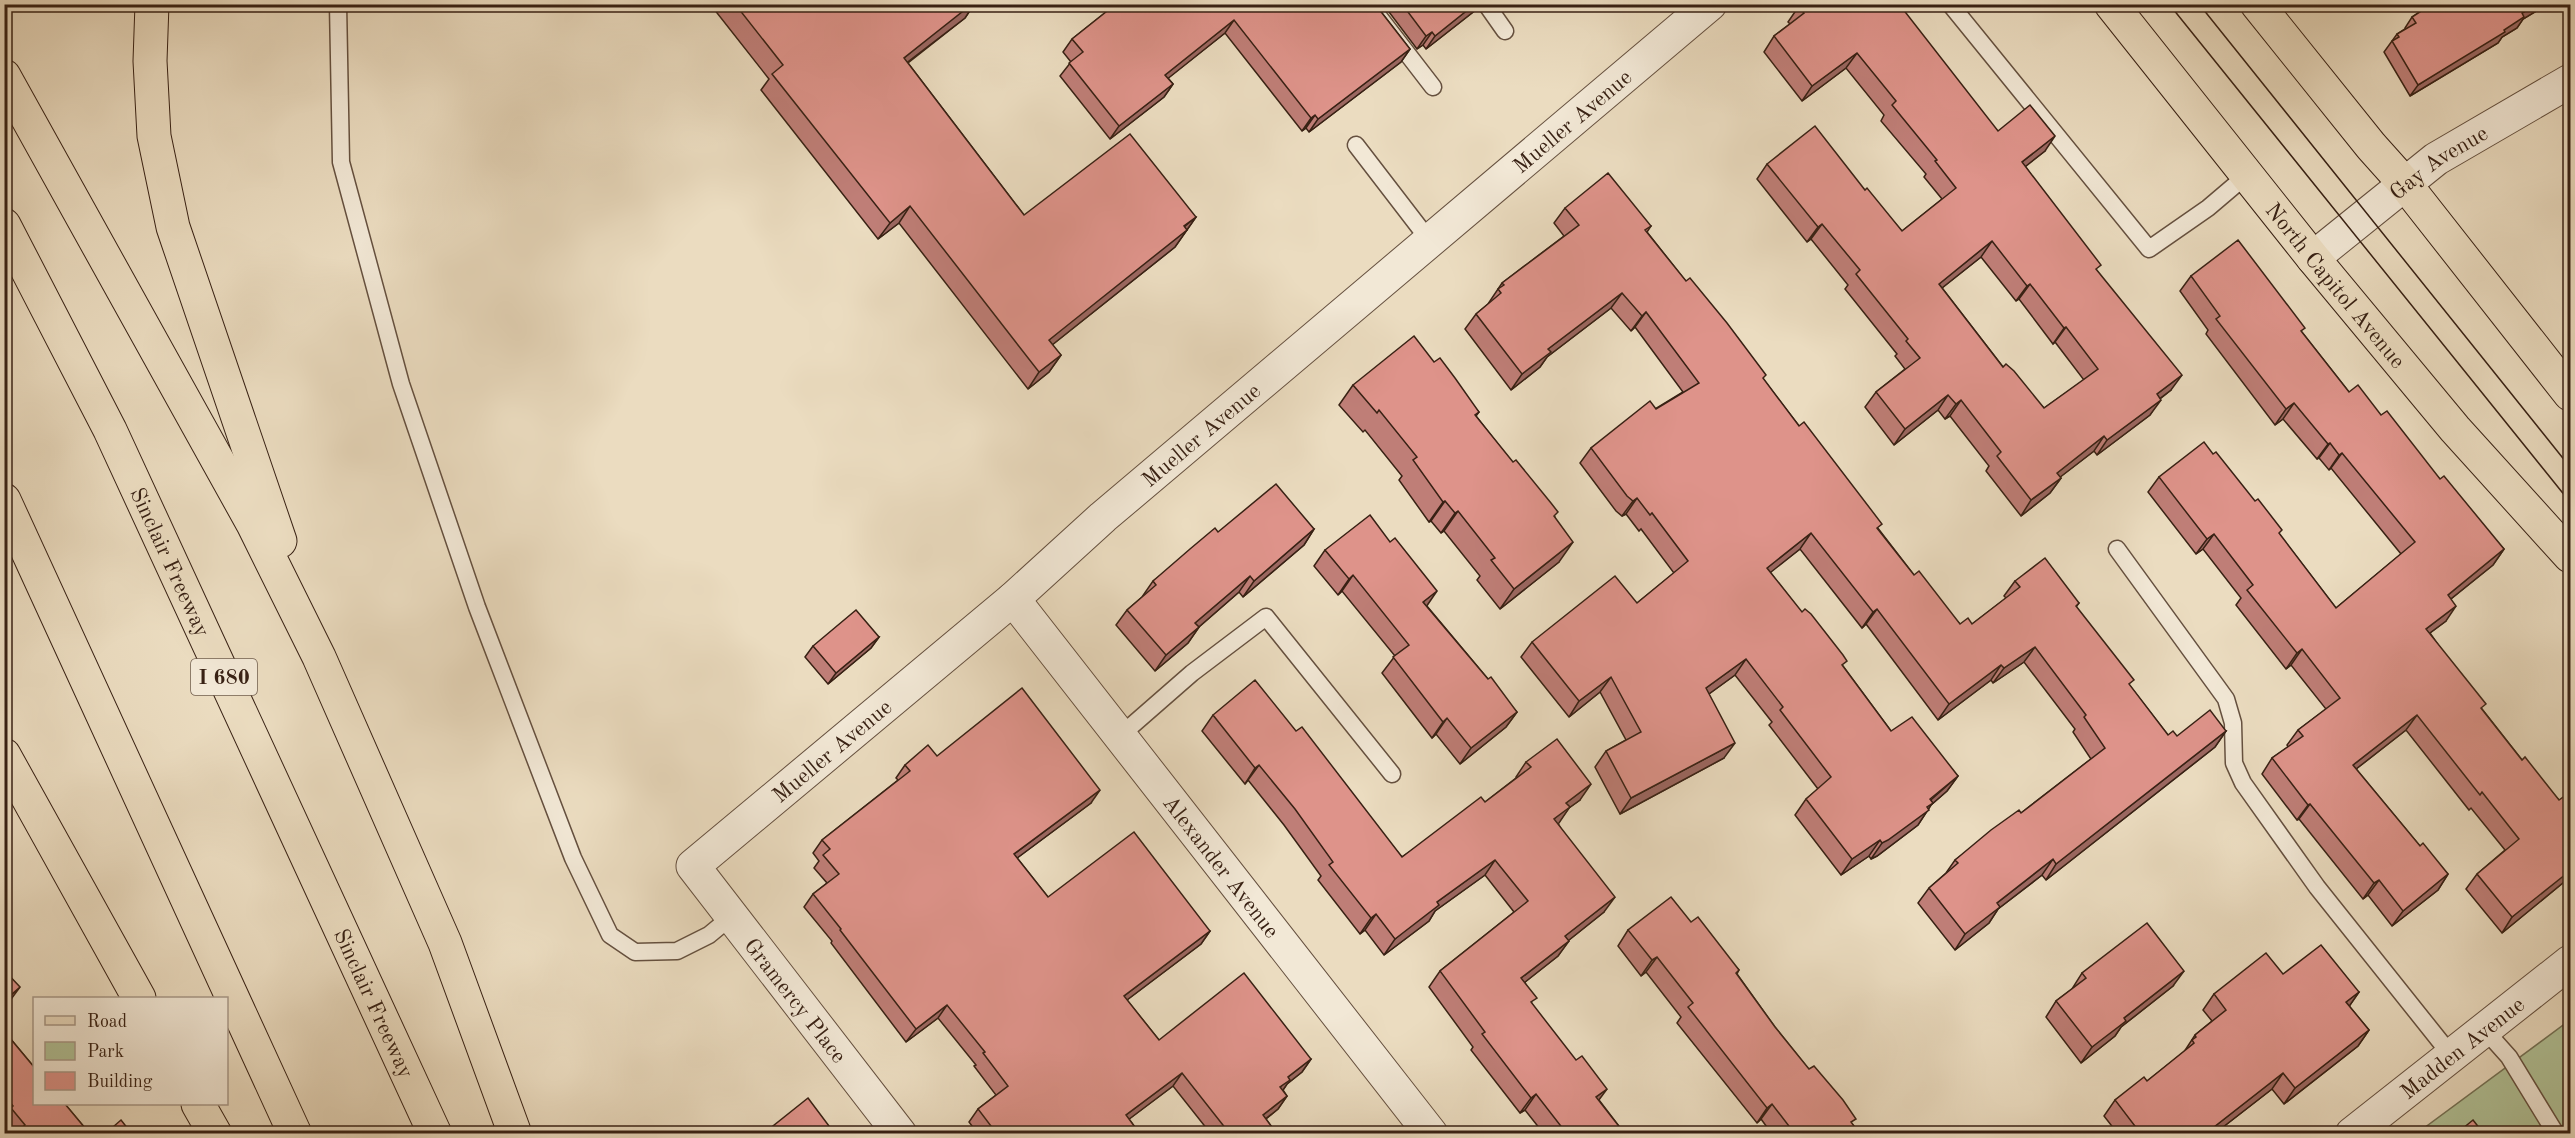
<svg xmlns="http://www.w3.org/2000/svg" width="2575" height="1138" font-family="'Old Standard TT',serif">
  <style>
    .green { fill: #b1c297; stroke: #747256; stroke-width: 1.5 }
    .lines { fill: none; stroke-linecap: round; stroke-linejoin: round }
    .service-casing { stroke: #65503f; stroke-width: 19 }
    .minor-casing { stroke: #65503f; stroke-width: 35 }
    .primary-casing { stroke: #382114; stroke-width: 35 }
    .motorway-casing { stroke: #382114; stroke-width: 35 }
    .service { stroke: #f2e8d6; stroke-width: 16 }
    .minor { stroke: #f2e8d6; stroke-width: 33 }
    .primary { stroke: #ebdcc0; stroke-width: 33 }
    .motorway { stroke: #ebdcc0; stroke-width: 33 }
    .tram { stroke: #382114; stroke-width: 1.5 }
    .wall { fill: #bf7e77; stroke: #382114; stroke-width: 1.5; fill-rule: evenodd }
    .shaded-wall { fill: #9b6761; stroke: #382114; stroke-width: 1.5 }
    .building { fill: #de938a; stroke: #382114; stroke-width: 1.5; fill-rule: evenodd }
    .labels { text-anchor: middle; stroke-width: 5; stroke-linejoin: round; paint-order: stroke }
    .shield { fill: #f2e8d6; stroke: #705d4e; stroke-width: 1.5 }
    .shield-label { font-size: 21px; font-weight: bold; fill: #382114 }
    .street-label { font-size: 22px; fill: #382114; stroke: #f2e8d6 }
  </style>
  <rect width="100%" height="100%" fill="#ebdcc0"/>
  <filter id="stains"><feTurbulence type="fractalNoise" baseFrequency=".00333" numOctaves="4"/><feColorMatrix values="0 0 0 0 .2 0 0 0 0 .09 0 0 0 0 .02 0 0 0 .5 -.17"/></filter>
  <radialGradient id="worn" r=".72"><stop offset=".6" stop-color="#630" stop-opacity="0"/><stop offset="1" stop-color="#630" stop-opacity=".3"/></radialGradient>
  <path class="green" d="M2570,1020V1133L2416,1134Z"/>
  <g class="lines">
    <g class="service-casing">
      <g id="service">
        <path d="M338,4L341,162L401,384L477,607L573,858L610,935L635,952L677,951L709,935L732,916"/>
        <path d="M1369,4L1433,87"/>
        <path d="M1486,4L1505,31"/>
        <path d="M1950,4L2149,249L2208,208L2248,174"/>
        <path d="M1356,145L1429,240"/>
        <path d="M2117,549L2226,699L2233,723L2234,763L2243,783L2317,887L2451,1055"/>
        <path d="M1121,735L1192,673L1266,617L1392,774"/>
        <path d="M2484,1029L2509,1057L2556,1134"/>
      </g>
    </g>
    <g class="minor-casing">
      <g id="minor">
        <path id="s1" d="M2313,258L2436,159L2570,81"/>
        <path id="s2" d="M1013,599L1431,1134"/>
        <path id="s3" d="M900,1134L693,866L1013,599L1103,517L1710,4"/>
        <path id="s4" d="M2352,1134L2570,962"/>
      </g>
    </g>
    <g class="primary-casing">
      <g id="primary">
        <path id="s5" d="M2111,4L2313,258L2455,429L2570,556"/>
        <path d="M2257,4L2371,146L2405,184L2570,394"/>
      </g>
    </g>
    <g class="motorway-casing">
      <g id="motorway">
        <path d="M152,4L150,61L154,136L173,227L280,541"/>
        <path d="M4,76L253,524L319,657L445,943L515,1134"/>
        <path id="s6" d="M4,225L110,430L435,1134"/>
        <path d="M4,500L295,1134"/>
        <path d="M4,755L139,998"/>
        <path d="M198,1104L215,1134"/>
      </g>
    </g>
    <use href="#service" class="service"/>
    <use href="#minor" class="minor"/>
    <use href="#primary" class="primary"/>
    <use href="#motorway" class="motorway"/>
    <g class="tram">
      <path d="M2169,4L2570,502"/>
      <path d="M2199,4L2570,467"/>
    </g>
  </g>
  <g class="wall">
    <path d="M710,4H976L973,6L965,18L908,63L1024,215L1196,217L1175,247L1052,345L1061,355L1049,372L1028,389L899,223L878,239L761,90L769,79Z"/>
    <path d="M1116,4H1375L1410,49L1401,62L1309,132L1306,128L1302,131L1225,33L1168,78L1173,84L1164,97L1110,139L1060,76L1071,62L1063,52L1072,39Z"/>
    <path d="M1383,4H1480L1477,9L1426,49L1423,45L1417,49Z"/>
    <path d="M2432,4H2548L2523,19L2517,28L2502,37L2498,43L2410,96L2384,52L2397,34L2405,29V28L2412,17Z"/>
    <path d="M1799,6L1998,131L2045,151L2025,166L2097,271L2171,390L2160,399L2150,415L2097,455L2094,451L2060,477L2061,478L2050,493L2021,516L1986,471L1989,466L1950,416L1945,419L1938,410L1894,445L1865,407L1876,392L1905,369L1895,356L1897,354L1845,289L1848,285L1811,239L1807,242L1757,179L1767,164L1865,190L1902,231L1942,199L1924,177L1926,174L1881,121L1884,115L1846,68L1802,101L1764,52L1774,36L1790,24L1788,22ZM1981,257L2016,301L2019,299L2053,344L2055,342L2084,380L2044,408L2003,367L1942,288Z"/>
    <path d="M1565,208L1651,226L1647,232L1763,379L1914,575L1960,624H1972L2006,598L2004,596L2015,581L2079,603L2076,607L2130,686L2168,735L2177,736L2226,731L2215,747L2046,880L2042,875L1998,909L1989,923L1955,950L1918,903L1929,888L1946,873L1955,860L2021,813L2091,759L2073,732L2075,729L2024,662L1993,683L1991,680L1938,720L1866,624L1862,628L1800,549L1770,572L1843,666L1891,731L1958,776L1947,791L1931,805L1918,825L1877,856L1871,859L1869,856L1841,875L1795,815L1806,799L1818,789L1769,725L1772,722L1735,675L1709,694L1724,758L1620,814L1595,767L1606,751L1626,740L1600,692L1569,717L1521,657L1532,642L1637,603L1674,573L1641,529L1639,531L1626,514L1622,516L1616,511L1580,463L1591,448L1683,392L1635,327L1631,331L1611,308L1547,357L1540,367L1511,390L1465,329L1476,314L1488,304L1502,283L1564,236L1554,223Z"/>
    <path d="M2191,276L2302,332L2349,392L2381,415L2504,549L2493,565L2451,599L2446,621L2430,633L2482,709L2522,760L2559,800L2571,801V873L2564,882L2502,933L2466,889L2477,874L2505,850L2471,808L2469,810L2406,730L2356,769L2420,846L2448,874L2438,890L2392,926L2368,895L2363,899L2299,819L2297,820L2262,774L2272,758L2288,747L2287,745L2298,730L2326,709L2291,665L2286,669L2236,605L2241,598L2203,549L2196,554L2148,492L2159,477L2279,534L2336,608L2401,554L2331,468L2329,470L2319,458L2317,459L2283,419L2275,425L2206,334L2208,330L2180,291Z"/>
    <path d="M1434,362L1479,412L1476,416L1555,517L1559,562L1500,609L1477,580L1480,576L1444,531L1441,533L1431,521L1429,522L1399,480L1402,476L1365,430L1363,432L1339,405L1353,385Z"/>
    <path d="M1314,529L1304,545L1243,597L1239,592L1199,627L1188,643L1155,671L1116,625L1127,610L1142,597L1153,581L1218,532Z"/>
    <path d="M1325,550L1427,606L1488,679L1517,712L1506,727L1460,764L1436,734L1432,738L1382,673L1395,656L1342,591L1338,595L1314,566Z"/>
    <path d="M879,637L871,648L828,684L805,657L813,646Z"/>
    <path d="M1213,715L1296,731L1402,857L1485,802L1516,778V777L1526,762L1580,800L1569,808L1558,823L1604,912L1569,940L1558,956L1525,982L1532,1004L1599,1100L1625,1134H1544L1525,1110L1520,1113L1471,1050L1473,1047L1429,987L1440,971L1514,912L1485,875L1435,911L1429,921L1384,955L1365,930L1360,934L1318,880L1321,876L1284,825L1248,780L1245,784L1202,731Z"/>
    <path d="M937,756L1091,803L1017,858L1048,897L1210,931L1201,944L1127,1000L1159,1040L1311,1059L1302,1072L1287,1084L1283,1090L1287,1096L1278,1109L1266,1119L1277,1134H1211L1173,1086L1129,1119L1140,1134H978L969,1122L978,1109L996,1095L974,1066L976,1065L938,1018L906,1042L831,943L832,941L804,907L813,894L827,883L814,868L819,861L813,853L822,840L898,780L896,778L905,765Z"/>
    <path d="M1691,922L1739,970L1737,974L1775,1027L1860,1134H1772L1761,1119L1757,1123L1677,1023L1681,1017L1646,972L1641,976L1618,946L1628,930Z"/>
    <path d="M2082,973L2173,986L2121,1027L2115,1036L2081,1063L2046,1017L2056,1001L2072,989Z"/>
    <path d="M2283,974L2359,992L2349,1006L2369,1030L2358,1046L2284,1104L2272,1089L2214,1134H2118L2104,1116L2115,1100L2147,1081L2184,1052L2195,1035L2212,1021L2203,1010L2214,994Z"/>
    <path d="M4,1031L90,1134H9L4,1128Z"/>
  </g>
  <g class="shaded-wall">
    <path d="M969,4H976L973,6L965,18L892,74L904,58Z"/>
    <path d="M1475,4H1480L1477,9L1426,49L1435,36Z"/>
    <path d="M2537,4H2548L2523,19L2517,28L2502,37L2498,43L2410,96L2418,85L2504,30L2522,13Z"/>
    <path d="M1234,20L1225,33L1156,88L1165,75Z"/>
    <path d="M1432,32L1423,45L1417,49L1426,36Z"/>
    <path d="M1410,49L1401,62L1309,132L1318,119Z"/>
    <path d="M1857,53L1846,68L1802,101L1812,86Z"/>
    <path d="M1173,84L1164,97L1110,139L1119,126Z"/>
    <path d="M1315,115L1306,128L1302,131L1311,118Z"/>
    <path d="M2055,136L2045,151L2011,178L2022,162Z"/>
    <path d="M910,206L899,223L878,239L890,223Z"/>
    <path d="M1196,217L1175,247L1037,357L1049,340Z"/>
    <path d="M1822,224L1811,239L1807,242L1818,227Z"/>
    <path d="M1992,241L1981,257L1928,299L1939,284Z"/>
    <path d="M2030,284L2019,299L2016,301L2027,286Z"/>
    <path d="M1622,293L1611,308L1547,357L1540,367L1511,390L1522,374L1548,349Z"/>
    <path d="M1646,312L1635,327L1631,331L1642,316Z"/>
    <path d="M2066,327L2055,342L2053,344L2064,328Z"/>
    <path d="M1061,355L1049,372L1028,389L1039,372Z"/>
    <path d="M2182,375L2171,390L2146,409L2157,394Z"/>
    <path d="M1948,395L1938,410L1894,445L1905,429Z"/>
    <path d="M1961,400L1950,416L1945,419L1956,404Z"/>
    <path d="M2161,400L2150,415L2097,455L2107,440Z"/>
    <path d="M2294,403L2283,419L2275,425L2286,409Z"/>
    <path d="M2104,436L2094,451L2046,488L2057,473Z"/>
    <path d="M2330,443L2319,458L2317,459L2328,444Z"/>
    <path d="M2342,453L2331,468L2329,470L2339,455Z"/>
    <path d="M2061,478L2050,493L2021,516L2031,500Z"/>
    <path d="M1637,498L1626,514L1622,516L1633,501Z"/>
    <path d="M1445,501L1431,521L1429,522L1443,502Z"/>
    <path d="M1458,511L1444,531L1441,533L1455,513Z"/>
    <path d="M1314,529L1304,545L1243,597L1254,581Z"/>
    <path d="M1811,533L1800,549L1756,584L1767,568Z"/>
    <path d="M2214,534L2203,549L2196,554L2207,539Z"/>
    <path d="M1573,542L1559,562L1500,609L1514,589Z"/>
    <path d="M2504,549L2493,565L2437,610L2448,595Z"/>
    <path d="M1353,575L1342,591L1338,595L1349,579Z"/>
    <path d="M1250,576L1239,592L1185,639L1195,623Z"/>
    <path d="M1437,591L1426,607L1423,602Z"/>
    <path d="M2456,606L2446,621L2415,644L2426,629Z"/>
    <path d="M1877,609L1866,624L1862,628L1873,612Z"/>
    <path d="M1199,627L1188,643L1155,671L1166,655Z"/>
    <path d="M879,637L871,648L828,684L836,673Z"/>
    <path d="M2035,647L2024,662L1993,683L2004,668Z"/>
    <path d="M2302,649L2291,665L2286,669L2297,653Z"/>
    <path d="M1746,659L1735,675L1695,704L1706,688Z"/>
    <path d="M2001,665L1991,680L1938,720L1949,704Z"/>
    <path d="M1611,677L1600,692L1569,717L1579,701Z"/>
    <path d="M1517,712L1506,727L1460,764L1471,748Z"/>
    <path d="M2417,715L2406,730L2342,780L2353,765Z"/>
    <path d="M1447,718L1436,734L1432,738L1443,722Z"/>
    <path d="M2226,731L2215,747L2046,880L2056,864Z"/>
    <path d="M1735,743L1724,758L1620,814L1631,798Z"/>
    <path d="M1259,765L1248,780L1245,784L1255,768Z"/>
    <path d="M1958,776L1947,791L1931,805L1918,825L1877,856L1871,859L1882,843Z"/>
    <path d="M1591,784L1580,800L1569,808L1559,823L1543,834L1566,803Z"/>
    <path d="M1100,790L1091,803L1005,867L1014,854Z"/>
    <path d="M2310,804L2299,819L2297,820L2308,805Z"/>
    <path d="M1880,840L1869,856L1841,875L1852,859Z"/>
    <path d="M2053,859L2042,875L1998,909L1989,923L1955,950L1965,934L1997,903Z"/>
    <path d="M1495,860L1485,875L1435,911L1429,921L1384,955L1395,939L1437,902Z"/>
    <path d="M2571,865V873L2564,882L2502,933L2512,917Z"/>
    <path d="M2448,874L2438,890L2392,926L2403,911Z"/>
    <path d="M2379,880L2368,895L2363,899L2374,883Z"/>
    <path d="M1615,897L1604,912L1554,952L1565,936Z"/>
    <path d="M1376,914L1365,930L1360,934L1371,918Z"/>
    <path d="M1210,931L1201,944L1115,1009L1124,996Z"/>
    <path d="M1569,941L1558,956L1510,994L1521,978Z"/>
    <path d="M1657,957L1646,972L1641,976L1652,960Z"/>
    <path d="M2184,971L2173,986L2121,1027L2115,1036L2081,1063L2092,1047L2124,1018Z"/>
    <path d="M20,987L9,1002L4,1006V1001Z"/>
    <path d="M2359,992L2348,1008L2346,1002Z"/>
    <path d="M947,1005L938,1018L906,1042L916,1029Z"/>
    <path d="M2369,1030L2358,1046L2284,1104L2295,1088Z"/>
    <path d="M1311,1059L1302,1072L1287,1084L1281,1093L1271,1100L1288,1077Z"/>
    <path d="M1182,1073L1173,1086L1116,1129L1126,1115Z"/>
    <path d="M2283,1073L2272,1089L2214,1134H2205Z"/>
    <path d="M1607,1089L1596,1104V1097Z"/>
    <path d="M1536,1094L1525,1110L1520,1113L1531,1098Z"/>
    <path d="M1287,1096L1278,1109L1254,1128L1263,1115Z"/>
    <path d="M1772,1104L1761,1119L1757,1123L1767,1108Z"/>
  </g>
  <g class="building">
    <path d="M735,4H972L904,58L1024,215L1130,134L1196,217L1184,226L1187,230L1049,340L1061,355L1039,372L910,206L890,223L772,74L783,65Z"/>
    <path d="M1116,4H1375L1410,49L1318,119L1315,115L1311,118L1234,20L1165,75L1173,84L1119,126L1069,63L1083,52L1072,39Z"/>
    <path d="M1402,4H1475L1435,36L1432,32L1426,36Z"/>
    <path d="M1802,4H1899L1998,131L2030,105L2055,136L2022,162L2101,265L2096,269L2182,375L2157,394L2161,400L2107,440L2104,436L2057,473L2061,478L2031,500L1997,456L2001,452L1961,400L1956,404L1948,395L1905,429L1876,392L1920,358L1906,341L1908,339L1856,274L1860,270L1822,224L1818,227L1767,164L1815,126L1865,190L1867,188L1902,231L1956,188L1935,161L1937,160L1892,105L1896,101L1857,53L1812,86L1774,36L1804,13L1799,6ZM1992,241L2027,286L2030,284L2064,328L2066,327L2098,369L2044,408L2014,371L2006,364L2003,367L1939,284Z"/>
    <path d="M2432,4H2537L2522,13L2524,17L2504,30L2505,32L2418,85L2392,41L2399,37L2397,34L2416,23L2412,17Z"/>
    <path d="M1608,173L1651,226L1645,230L1686,281L1690,278L1727,323L1766,375L1763,378L1799,426L1804,422L1882,524L1877,528L1914,575L1919,571L1960,624L1968,618L1972,624L2020,587L2015,581L2045,558L2079,603L2076,606L2134,680L2129,684L2168,735L2173,731L2177,736L2210,710L2226,731L2056,864L2053,859L1997,903L2000,907L1965,934L1929,888L1958,863L1955,860L1991,830L2019,810L2021,813L2105,748L2084,717L2086,715L2035,647L2004,668L2001,665L1949,704L1877,609L1873,612L1811,533L1767,568L1802,612L1805,609L1811,614L1843,655L1847,661L1842,665L1891,731L1912,717L1958,776L1930,799L1933,803L1927,807L1929,810L1888,840L1882,843L1880,840L1852,859L1806,799L1831,777L1780,710L1783,707L1746,659L1706,688L1735,743L1631,798L1606,751L1641,732L1611,677L1579,701L1532,642L1615,576L1637,603L1688,561L1652,513L1650,515L1637,498L1633,501L1627,496L1591,448L1650,401L1656,409L1699,383L1646,312L1642,316L1622,293L1548,349L1551,352L1522,374L1476,314L1501,293L1498,289L1504,285L1502,283L1579,225L1565,208Z"/>
    <path d="M2238,240L2305,328L2301,331L2349,392L2358,385L2381,415L2387,411L2440,479L2444,476L2504,549L2448,595L2456,606L2426,629L2486,704L2481,708L2522,760L2525,757L2559,800L2566,795L2571,801V870L2512,917L2477,874L2519,839L2482,792L2480,795L2417,715L2353,765L2420,846L2423,843L2448,874L2403,911L2379,880L2374,883L2310,804L2308,805L2272,758L2303,736L2298,730L2340,698L2302,649L2297,653L2247,590L2253,585L2214,534L2207,539L2159,477L2204,442L2213,454L2216,452L2255,501L2258,499L2282,530L2279,533L2336,608L2415,542L2342,453L2339,455L2330,443L2328,444L2294,403L2286,409L2216,319L2220,316L2191,276Z"/>
    <path d="M1414,336L1434,362L1440,358L1455,378L1479,412L1475,415L1513,462L1516,460L1551,503L1558,512L1554,516L1573,542L1514,589L1491,560L1495,558L1458,511L1455,513L1445,501L1443,502L1413,460L1417,457L1379,410L1377,413L1353,385Z"/>
    <path d="M1276,484L1314,529L1254,581L1250,576L1195,623L1199,627L1166,655L1127,610L1156,585L1153,581L1190,549L1215,528L1218,532Z"/>
    <path d="M1370,515L1390,542L1395,538L1437,591L1423,602L1488,679L1491,677L1517,712L1471,748L1447,718L1443,722L1393,657L1409,645L1353,575L1349,579L1325,550Z"/>
    <path d="M856,610L879,637L836,673L813,646Z"/>
    <path d="M1255,680L1296,731L1302,727L1402,857L1481,797L1485,802L1531,767L1526,762L1557,739L1591,784L1566,803L1570,807L1554,819L1615,897L1565,936L1569,941L1521,978L1537,998L1531,1002L1576,1060L1582,1056L1607,1089L1596,1097L1625,1134H1567L1536,1094L1531,1098L1482,1034L1485,1032L1440,971L1528,901L1495,860L1437,902L1439,905L1395,939L1376,914L1371,918L1329,865L1333,862L1295,809L1259,765L1255,768L1213,715Z"/>
    <path d="M1022,688L1100,790L1014,854L1048,897L1134,832L1210,931L1124,996L1159,1040L1244,973L1311,1059L1288,1077L1290,1080L1280,1087L1287,1096L1263,1115L1277,1134H1230L1182,1073L1126,1115L1140,1134H997L978,1109L1008,1086L983,1053L985,1052L947,1005L916,1029L840,930L841,929L813,894L839,874L823,855L830,849L822,840L910,771L905,765L928,745L937,756Z"/>
    <path d="M1671,897L1691,922L1698,917L1739,970L1736,973L1775,1027L1809,1069L1814,1066L1843,1100L1856,1119L1851,1122L1860,1134H1795L1772,1104L1767,1108L1688,1007L1693,1003L1657,957L1652,960L1628,930Z"/>
    <path d="M2147,923L2184,971L2124,1018L2126,1021L2092,1047L2056,1001L2086,978L2082,973Z"/>
    <path d="M2321,945L2359,992L2346,1002L2369,1030L2295,1088L2283,1073L2205,1134H2141L2115,1100L2144,1077L2147,1081L2194,1043L2192,1040L2196,1037L2195,1035L2226,1010L2214,994L2266,953L2283,974Z"/>
    <path d="M4,970L20,987L4,1001Z"/>
    <path d="M4,1031L34,1067V1104H65L90,1134H22L23,1132L20,1129L25,1125L11,1108L13,1106L4,1095Z"/>
    <path d="M808,1098L835,1134H763Z"/>
    <path d="M121,1120L132,1134H105Z"/>
    <path d="M2473,1120L2484,1134H2456Z"/>
  </g>
  <g class="labels">
    <rect class="shield" x="191" y="659" width="66" height="36" rx="4.5"/>
    <g class="shield-label">
      <text x="224" y="684">I 680</text>
    </g>
    <g class="street-label">
      <text dy="8" stroke="none"><textPath href="#s3" startOffset="1491">Mueller Avenue</textPath></text>
      <text dy="8" stroke="none"><textPath href="#s1" startOffset="158">Gay Avenue</textPath></text>
      <text dy="8" stroke="none"><textPath href="#s5" startOffset="360">North Capitol Avenue</textPath></text>
      <text dy="8" stroke="none"><textPath href="#s3" startOffset="1005">Mueller Avenue</textPath></text>
      <text dy="8" stroke="none"><textPath href="#s6" startOffset="376">Sinclair Freeway</textPath></text>
      <text dy="8" stroke="none"><textPath href="#s3" startOffset="519">Mueller Avenue</textPath></text>
      <text dy="8" stroke="none"><textPath href="#s2" startOffset="339">Alexander Avenue</textPath></text>
      <text transform="translate(796 1000) rotate(52)" y="8">Gramercy Place</text>
      <text dy="8" stroke="none"><textPath href="#s6" startOffset="862">Sinclair Freeway</textPath></text>
      <text dy="8" stroke="none"><textPath href="#s4" startOffset="140">Madden Avenue</textPath></text>
    </g>
  </g>
  <rect width="2575" height="1138" fill="none" stroke="#ebdcc0" stroke-width="24"/>
  <rect x="6" y="6" width="2563" height="1126" fill="none" stroke="#382114" stroke-width="3"/>
  <rect x="12" y="12" width="2551" height="1114" fill="none" stroke="#382114" stroke-width="1.5"/>
  <rect x="33" y="997" width="195" height="108" fill="#f2e8d6" stroke="#a89888" stroke-width="1.5"/>
  <rect x="45" y="1016" width="30" height="9" fill="#ebdcc0" stroke="#a89888" stroke-width="1.5"/>
  <text x="87" y="1027" font-size="18" fill="#382114">Road</text>
  <rect x="45" y="1042" width="30" height="18" fill="#b1c297" stroke="#a89888" stroke-width="1.5"/>
  <text x="87" y="1057" font-size="18" fill="#382114">Park</text>
  <rect x="45" y="1072" width="30" height="18" fill="#de938a" stroke="#a89888" stroke-width="1.5"/>
  <text x="87" y="1087" font-size="18" fill="#382114">Building</text>
  <rect width="100%" height="100%" filter="url(#stains)"/>
  <rect width="100%" height="100%" fill="url(#worn)"/>
</svg>
